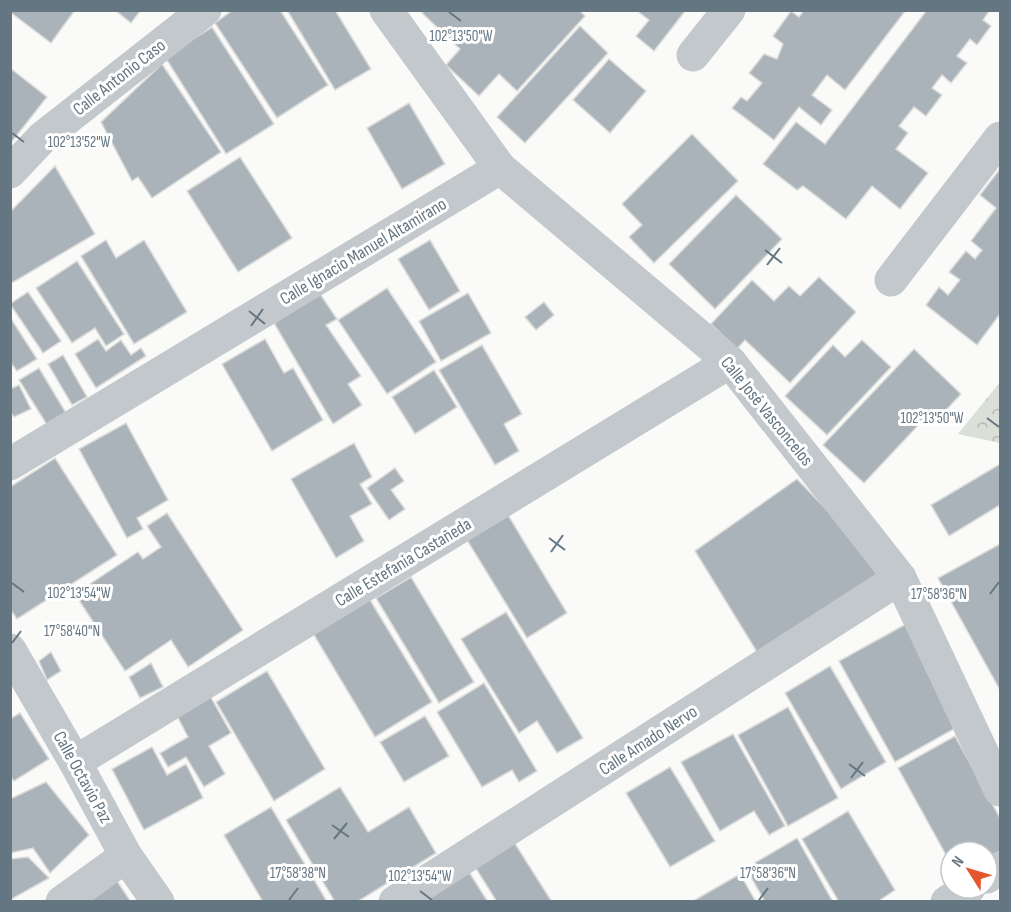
<svg xmlns="http://www.w3.org/2000/svg" width="1011" height="912" font-family="'Sofia Sans Condensed',sans-serif">
  <style>
    .forest { fill: url(#forest-crowns) }
    .building { fill: #aab3b9; stroke: #dcdcda; stroke-width: 1.5 }
    .lines { fill: none; stroke-linecap: round; stroke-linejoin: round }
    .street { stroke: #c3c8cc; stroke-width: 33 }
    .ticks { fill: none; stroke: #657683; stroke-width: 2 }
    .labels { text-anchor: middle; stroke-width: 6; stroke-linejoin: round; paint-order: stroke }
    .street-label { font-size: 18px; fill: #657683; stroke: #fff }
    .ticks-label { font-size: 15px; text-anchor: middle; fill: #657683; stroke: #fff; stroke-width: 6; stroke-linejoin: round; paint-order: stroke }
  </style>
  <defs>
    <pattern id="forest-crowns" width="20" height="18" patternUnits="userSpaceOnUse" patternTransform="scale(1.5)"><rect width="20" height="18" fill="#dadfd7"/><path d="M2 6a3 3 0 1 1 6 0M12 15a3 3 0 1 1 6 0" fill="none" stroke="#b4b9b4"/></pattern>
  </defs>
  <rect width="100%" height="100%" fill="#fafaf8"/>
  <path class="forest" d="M1000,382V443L958,434Z"/>
  <g class="building">
    <path d="M10,10H75L51,43L10,12Z"/>
    <path d="M115,10H141L131,23Z"/>
    <path d="M233,10H280L328,85L277,118L215,23Z"/>
    <path d="M287,10H335L371,69L335,90Z"/>
    <path d="M425,10H579L585,16L517,91L499,74L479,96L446,65L460,49L422,13Z"/>
    <path d="M636,10H686L654,51L636,36L649,20Z"/>
    <path d="M804,10H906L845,90L827,75L812,95L832,110L821,125L799,107L774,140L732,108L741,97L747,101L762,83L749,73L764,54L777,59L783,44L773,36L791,11L799,17Z"/>
    <path d="M927,10H990L983,20L991,26L977,45L970,39L957,56L967,63L951,83L942,75L932,88L942,95L926,116L914,107L899,126L908,133L896,149L928,173L900,209L872,186L846,219L803,186L797,190L763,164L796,122L825,144Z"/>
    <path d="M580,26L608,53L525,143L497,117Z"/>
    <path d="M212,27L274,124L226,154L165,57Z"/>
    <path d="M609,59L646,91L610,133L573,100Z"/>
    <path d="M162,64L221,152L152,198L138,177L132,181L101,122Z"/>
    <path d="M10,68L47,97L10,144Z"/>
    <path d="M409,103L445,164L402,189L367,128Z"/>
    <path d="M692,134L738,181L654,263L629,237L642,225L622,204Z"/>
    <path d="M240,157L292,238L238,272L187,191Z"/>
    <path d="M55,166L95,234L10,284V212Z"/>
    <path d="M1000,169V314L977,345L926,305L939,287L948,295L960,280L949,272L966,251L975,259L982,250L971,241L996,208L980,195Z"/>
    <path d="M736,195L782,239L715,309L669,264Z"/>
    <path d="M106,240L116,258L144,240L187,312L134,344L81,256Z"/>
    <path d="M430,240L460,291L429,310L398,259Z"/>
    <path d="M77,261L124,334L106,346L95,328L72,343L36,288Z"/>
    <path d="M819,277L856,312L790,383L745,340L737,349L711,324L752,280L774,301L789,286L800,296Z"/>
    <path d="M387,288L436,362L387,394L338,320Z"/>
    <path d="M28,292L61,341L43,353L10,304Z"/>
    <path d="M468,293L491,333L441,361L419,321Z"/>
    <path d="M320,294L337,319L326,325L361,376L348,384L362,405L333,424L274,323Z"/>
    <path d="M544,302L554,315L536,330L525,317Z"/>
    <path d="M10,317L37,359L17,371L10,362Z"/>
    <path d="M98,339L106,351L121,340L131,355L141,348L146,356L96,388L75,354Z"/>
    <path d="M265,339L284,373L293,368L323,420L272,451L222,364Z"/>
    <path d="M862,340L891,367L827,435L785,396L833,345L845,357Z"/>
    <path d="M482,345L522,414L504,424L519,451L495,465L439,370Z"/>
    <path d="M914,349L961,394L933,424L926,417L864,483L823,445Z"/>
    <path d="M63,355L87,397L72,405L48,364Z"/>
    <path d="M39,368L66,413L47,425L19,380Z"/>
    <path d="M434,370L457,407L415,434L392,397Z"/>
    <path d="M19,385L31,409L14,417L10,411V389Z"/>
    <path d="M126,423L168,500L137,518L143,529L127,538L79,449Z"/>
    <path d="M354,443L372,477L360,484L372,504L350,516L364,541L336,558L291,479Z"/>
    <path d="M55,458L117,555L17,619L10,609V487Z"/>
    <path d="M1000,464V505L949,536L931,505Z"/>
    <path d="M395,468L404,481L391,490L405,509L389,520L367,488Z"/>
    <path d="M797,479L889,574L760,657L695,551Z"/>
    <path d="M167,513L243,630L188,667L171,640L125,671L75,594L138,552L143,559L161,547L147,526Z"/>
    <path d="M508,515L567,613L527,638L467,540Z"/>
    <path d="M1000,544V690L938,578Z"/>
    <path d="M411,577L474,682L439,703L376,598Z"/>
    <path d="M367,595L432,702L375,737L311,630Z"/>
    <path d="M506,612L583,738L557,753L537,721L519,733L461,639Z"/>
    <path d="M906,624L961,725L895,762L839,661Z"/>
    <path d="M51,652L61,671L47,680L39,661Z"/>
    <path d="M151,663L163,687L140,698L129,677Z"/>
    <path d="M830,666L886,762L841,789L785,693Z"/>
    <path d="M267,671L325,769L274,801L216,702Z"/>
    <path d="M484,683L537,771L519,782L512,770L482,787L437,712Z"/>
    <path d="M209,694L231,733L209,746L225,774L204,787L186,757L168,767L160,753L188,737L176,714Z"/>
    <path d="M788,707L838,798L788,826L738,735Z"/>
    <path d="M20,713L49,759L14,781L10,776V719Z"/>
    <path d="M425,716L449,756L404,782L380,742Z"/>
    <path d="M733,734L785,826L769,835L754,811L720,831L681,762Z"/>
    <path d="M955,736L1000,818V851L987,859V852H951V864L898,768Z"/>
    <path d="M152,747L167,775L186,764L203,798L144,830L112,769Z"/>
    <path d="M670,767L715,841L670,867L626,793Z"/>
    <path d="M46,782L89,835L50,873L33,848L10,853V799Z"/>
    <path d="M340,787L368,832L409,807L436,853L357,902H335L286,820Z"/>
    <path d="M271,807L326,900L324,902H263L224,835Z"/>
    <path d="M848,811L895,890L877,902H839L802,839Z"/>
    <path d="M797,838L833,902H765L746,868Z"/>
    <path d="M514,842L552,902H497L475,867Z"/>
    <path d="M28,857L49,878L10,900V859Z"/>
    <path d="M469,872L488,902H424Z"/>
    <path d="M740,874L756,902H693V901Z"/>
    <path d="M115,878L131,902H78Z"/>
  </g>
  <g class="lines">
    <g class="street">
      <path d="M386,10L500,168L730,362L900,578L1000,790"/>
      <path d="M693,55L729,10"/>
      <path d="M10,172L42,138L205,10"/>
      <path d="M891,280L1000,138"/>
      <path d="M10,464L500,168"/>
      <path d="M10,650L75,762L126,856L158,902"/>
      <path d="M75,762L730,362"/>
      <path d="M987,877L1000,868"/>
      <path d="M62,902L126,856"/>
      <path d="M395,902L900,578"/>
      <path d="M947,902L969,888"/>
    </g>
  </g>
  <path class="ticks" d="M449,12L461,21M12,133L24,142M765,250L782,263M767,265L780,248M249,311L265,324M251,326L263,309M987,418L999,427M549,538L565,550M551,552L563,535M12,583L24,592M990,594L999,582M12,643L21,631M849,764L865,776M851,778L863,762M332,825L349,837M334,839L347,823M420,891L432,900M289,900L298,888M759,900L768,888"/>
  <g class="labels">
    <g class="street-label">
      <text transform="translate(119 77) rotate(-38)" y="6">Calle Antonio Caso</text>
      <text transform="translate(363 251) rotate(-31)" y="6">Calle Ignacio Manuel Altamirano</text>
      <text transform="translate(767 411) rotate(51)" y="6">Calle José Vasconcelos</text>
      <text transform="translate(403 562) rotate(-31)" y="6">Calle Estefania Castañeda</text>
      <text transform="translate(648 740) rotate(-33)" y="6">Calle Amado Nervo</text>
      <text transform="translate(83 777) rotate(61)" y="6">Calle Octavio Paz</text>
    </g>
  </g>
  <g class="ticks-label">
    <text x="461" y="41">102°13'50"W</text>
    <text x="79" y="147">102°13'52"W</text>
    <text x="932" y="423">102°13'50"W</text>
    <text x="79" y="598">102°13'54"W</text>
    <text x="939" y="599">17°58'36"N</text>
    <text x="72" y="636">17°58'40"N</text>
    <text x="298" y="878">17°58'38"N</text>
    <text x="768" y="878">17°58'36"N</text>
    <text x="420" y="881">102°13'54"W</text>
  </g>
  <rect width="1011" height="912" fill="none" stroke="#657683" stroke-width="24"/>
  <g transform="translate(969 870) rotate(307)"><circle r="28" fill="#ffffff" stroke="#c1c8cd" stroke-width="1.5"/>
  <path d="M0-4.5L10 22L0 15L-10 22Z" fill="#e4572e"/>
  <text y="-9" font-size="16" font-weight="bold" text-anchor="middle" fill="#657683">N</text>
  </g>
</svg>
